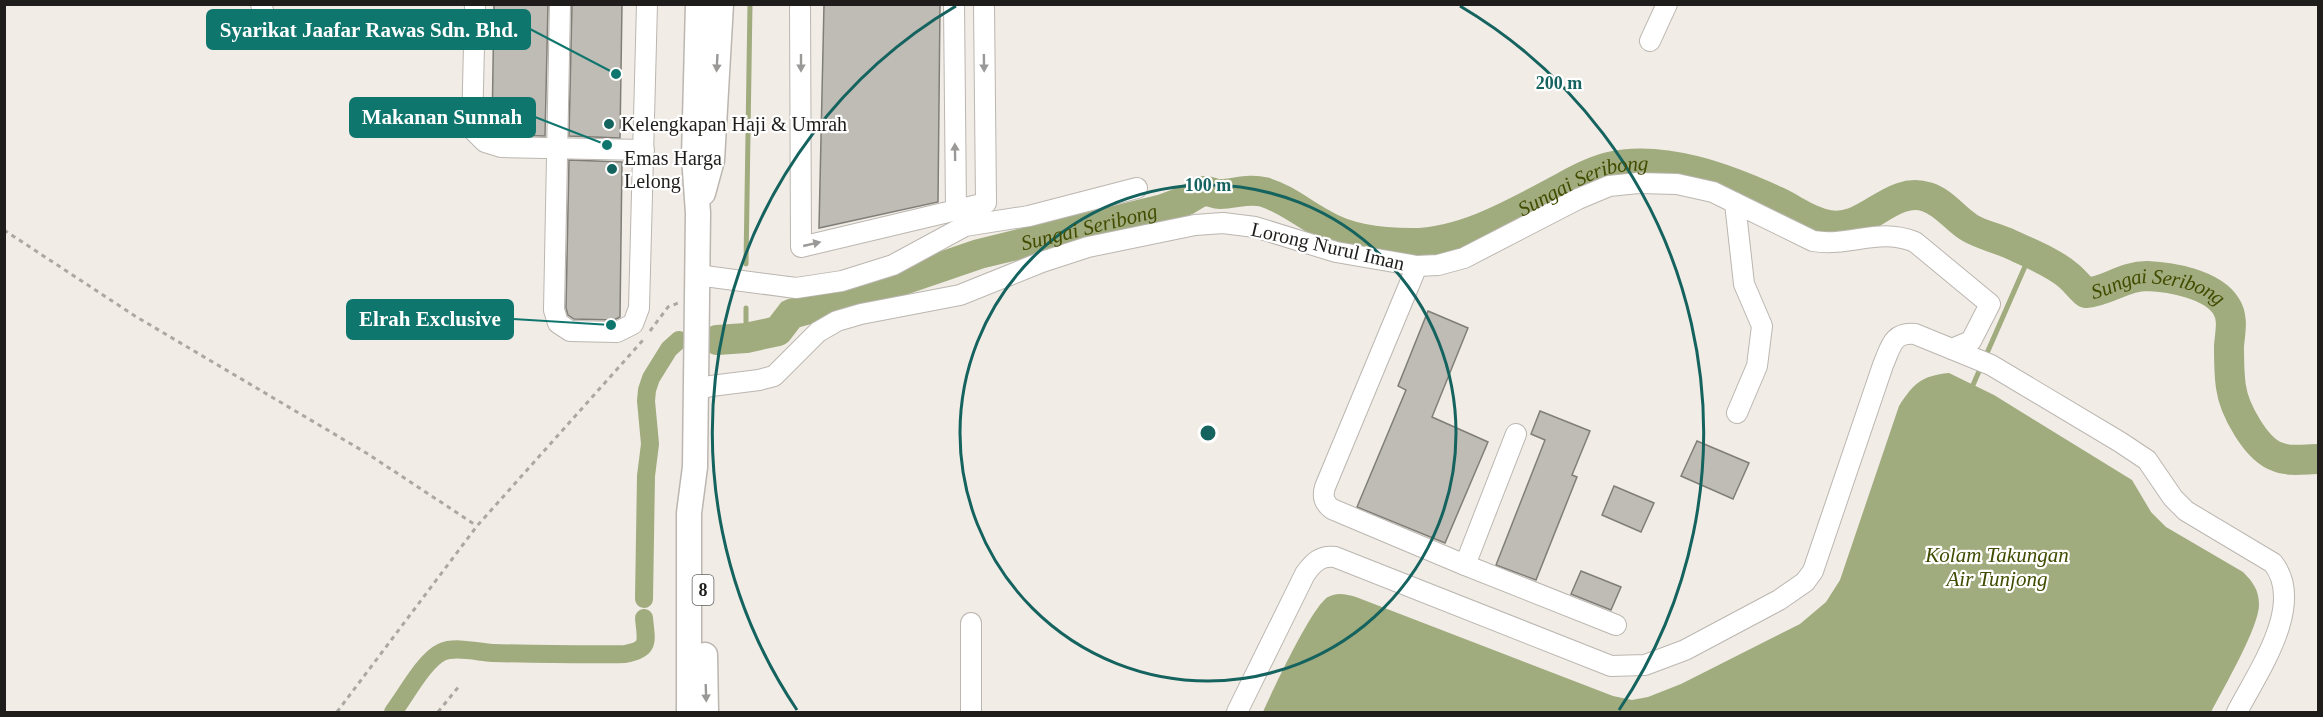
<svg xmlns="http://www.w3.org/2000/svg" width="2323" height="717" font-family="'Times New Roman',serif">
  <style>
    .water { fill: #a0ab7e }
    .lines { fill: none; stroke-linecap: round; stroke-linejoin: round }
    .stream { stroke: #a0ab7e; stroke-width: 5 }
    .canal { stroke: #a0ab7e; stroke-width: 18 }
    .river { stroke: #a0ab7e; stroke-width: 30 }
    .building { fill: #bebcb5; stroke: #807e78; stroke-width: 1.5 }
    .minor-casing { stroke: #bbb6b0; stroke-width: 22 }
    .major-casing { stroke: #bbb6b0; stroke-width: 27 }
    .path { stroke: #aba7a2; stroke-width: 3; stroke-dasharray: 4.5 4.5; stroke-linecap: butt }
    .minor { stroke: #fff; stroke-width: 20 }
    .major { stroke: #fff; stroke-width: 24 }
    .oneway { fill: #9a9998 }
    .ring { fill: none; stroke: #15635f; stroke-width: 3 }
    .poi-dot { fill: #15635f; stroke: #fff; stroke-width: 2 }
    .labels { text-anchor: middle; stroke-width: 4.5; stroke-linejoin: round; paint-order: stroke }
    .shield { fill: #fff; stroke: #62615f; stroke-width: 1.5 }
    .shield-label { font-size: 18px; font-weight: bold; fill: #1f1d1b }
    .poi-label { font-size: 20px; fill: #1f1d1b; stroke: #fff; text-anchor: start }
    .street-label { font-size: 20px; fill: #1f1d1b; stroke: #fff }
    .water-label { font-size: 21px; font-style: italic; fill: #414c00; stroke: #fff }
    .centre { fill: #15635f; stroke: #fff; stroke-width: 3 }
    .ring-label { font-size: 18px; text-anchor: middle; font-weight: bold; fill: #15635f; stroke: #fff; stroke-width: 4.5; stroke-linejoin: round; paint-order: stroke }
    .leader { fill: none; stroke: #0f766e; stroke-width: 2 }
    .callout-dot { fill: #0f766e; stroke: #fff; stroke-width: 2 }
    .callout { fill: #0f766e; stroke: #0f766e; stroke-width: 2 }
    .callout-label { font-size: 21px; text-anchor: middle; font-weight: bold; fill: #fff }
  </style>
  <rect width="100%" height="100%" fill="#f1ece6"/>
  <path class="water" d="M1949,373L1994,395L2132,480L2151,512L2166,527L2243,572C2253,582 2259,590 2259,605C2259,627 2223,689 2211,712H1263C1272,692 1312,606 1328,597C1337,592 1346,594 1356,597L1613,696L1632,700L1648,697L1681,684L1800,624L1826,602L1840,580L1899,406C1914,383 1921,376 1949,373Z"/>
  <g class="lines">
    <g class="stream">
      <path d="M746,264L750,4"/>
      <path d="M746,338V308"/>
      <path d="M1973,385L2030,255"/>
    </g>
    <g class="canal">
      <path d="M644,599L646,476L650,444L646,401L647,390L651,378L669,349L679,340"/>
      <path d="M393,712C405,697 424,660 442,652C455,646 478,652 492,653C537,654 581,655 625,654C651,649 646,641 644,618"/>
    </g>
    <path class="river" id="s1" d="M717,340L746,338L778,331L791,314L862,294L979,254L1163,209L1187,200L1202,191C1209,190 1214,194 1220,194C1235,194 1248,188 1264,192C1285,198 1304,214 1323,224C1348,239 1383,243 1412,243C1462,243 1513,214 1556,191C1573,182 1590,172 1609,167C1663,154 1728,179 1776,201C1794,209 1809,222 1829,225C1866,232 1891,185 1927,197C1944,202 1955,219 1970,228C1982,235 1997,238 2010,244C2029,253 2053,262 2069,276C2075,281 2080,288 2086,293C2108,291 2124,276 2147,276C2171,277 2212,284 2226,306C2234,318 2230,333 2229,346C2229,359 2229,374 2231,387C2234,409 2256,450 2278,457C2289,462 2306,459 2318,459"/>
  </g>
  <g class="building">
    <path d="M494,4H548L545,136L503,135L492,131Z"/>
    <path d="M572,4H622L620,138L569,136Z"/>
    <path d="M824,4H940L938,202L819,228Z"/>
    <path d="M569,160L622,162L620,317L614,320L574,319L568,315L566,308Z"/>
    <path d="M1428,311L1468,328L1432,417L1488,442L1445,543L1357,507L1406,390L1398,386Z"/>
    <path d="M1540,411L1590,431L1572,475L1577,477L1536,580L1496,565L1545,440L1531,434Z"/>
    <path d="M1697,441L1749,463L1733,499L1681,476Z"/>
    <path d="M1614,486L1654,503L1641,532L1602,515Z"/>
    <path d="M1581,571L1621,587L1611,610L1571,594Z"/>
  </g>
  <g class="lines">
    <g class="minor-casing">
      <g id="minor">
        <path d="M261,4L265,17L274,21L474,23"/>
        <path d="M475,4L472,129L485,142L501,147L644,150"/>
        <path d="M560,4L554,310L558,323L570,331L617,332L633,324L639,308L647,4"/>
        <path d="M800,4L801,247L986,203L984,4"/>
        <path d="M954,4L956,210"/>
        <path d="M1650,41L1667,4"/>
        <path d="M1735,203L1744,284L1762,326L1757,366L1737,413"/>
        <path d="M1417,266L1325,487C1322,497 1324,503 1332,509L1465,565L1516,434"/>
        <path d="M697,275L796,288L842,281L893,265L965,226L1029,216L1137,188"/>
        <path d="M695,390L711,386L759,380L774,376L818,332L837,321L861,314L960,295L1042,262L1088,247L1195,225L1223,223L1255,227L1336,252L1417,266L1438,265L1464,258L1578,199L1609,186L1638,183L1677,184L1713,192L1813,241C1852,247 1877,227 1915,242L1990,304L1971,341L1952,349"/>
        <path d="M1465,565L1616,625"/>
        <path d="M971,712V623"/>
        <path d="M1237,712L1305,574C1313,563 1320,555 1335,557L1611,666L1645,665L1685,650L1779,600L1805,582L1813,571L1883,365C1891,347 1892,332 1915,334L1991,365L2120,442L2147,460L2173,498L2186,511L2273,563C2306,605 2257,673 2237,712"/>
      </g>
    </g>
    <g class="major-casing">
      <g id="major">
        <path d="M703,193L712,160L721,4"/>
        <path d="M705,655L706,712"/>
        <path d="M689,712V513L695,467L698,213L694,157L698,4"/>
      </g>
    </g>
    <g class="path">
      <path d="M4,230L135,316L368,454L477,526"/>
      <path d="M650,331L668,307L678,303"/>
      <path d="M337,712L477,526L644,339"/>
      <path d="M438,712L460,685"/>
    </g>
    <use href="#minor" class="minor"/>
    <use href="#major" class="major"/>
  </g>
  <defs><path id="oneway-solid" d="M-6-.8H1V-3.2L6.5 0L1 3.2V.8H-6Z" transform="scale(1.5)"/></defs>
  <g class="oneway">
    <use href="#oneway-solid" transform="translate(717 63) rotate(93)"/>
    <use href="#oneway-solid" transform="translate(801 63) rotate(90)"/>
    <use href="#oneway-solid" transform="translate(984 63) rotate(89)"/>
    <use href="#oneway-solid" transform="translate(955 152) rotate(-91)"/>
    <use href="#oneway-solid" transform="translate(812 244) rotate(-13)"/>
    <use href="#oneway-solid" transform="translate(706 693) rotate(88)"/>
  </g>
  <g class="ring">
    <circle cx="1208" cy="433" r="248"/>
    <path d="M797 710A496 496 0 0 1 956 6M1460 6A496 496 0 0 1 1619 710"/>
  </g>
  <g class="poi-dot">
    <circle cx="609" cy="124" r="6"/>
    <circle cx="612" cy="169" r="6"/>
  </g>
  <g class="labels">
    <rect class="shield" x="692.5" y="575" width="21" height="30" rx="4.5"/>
    <g class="shield-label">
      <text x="703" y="596">8</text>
    </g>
    <g class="poi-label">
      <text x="621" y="131">Kelengkapan Haji &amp; Umrah</text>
      <text x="624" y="165">Emas Harga<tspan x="624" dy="23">Lelong</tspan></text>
    </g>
    <g class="street-label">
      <text transform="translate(1328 246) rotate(13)" y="7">Lorong Nurul Iman</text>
    </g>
    <g class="water-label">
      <text dy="7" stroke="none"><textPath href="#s1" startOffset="918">Sungai Seribong</textPath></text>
      <text dy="7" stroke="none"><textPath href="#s1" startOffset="394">Sungai Seribong</textPath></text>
      <text dy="7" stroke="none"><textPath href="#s1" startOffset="1548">Sungai Seribong</textPath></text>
      <text x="1997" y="562">Kolam Takungan<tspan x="1997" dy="24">Air Tunjong</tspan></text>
    </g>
  </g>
  <circle cx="1208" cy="433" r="9" class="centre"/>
  <g class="ring-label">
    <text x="1559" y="89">200 m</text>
    <text x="1208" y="191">100 m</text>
  </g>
  <path class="leader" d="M616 74L530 29M607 145L535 117M611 325L513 319"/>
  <g class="callout-dot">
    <circle cx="616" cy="74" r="6"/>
    <circle cx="607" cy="145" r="6"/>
    <circle cx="611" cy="325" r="6"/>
  </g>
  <g class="callout">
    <rect x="207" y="10" width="323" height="39" rx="6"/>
    <rect x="350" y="98" width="185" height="39" rx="6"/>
    <rect x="347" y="300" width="166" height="39" rx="6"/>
  </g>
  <g class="callout-label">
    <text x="369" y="37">Syarikat Jaafar Rawas Sdn. Bhd.</text>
    <text x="442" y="124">Makanan Sunnah</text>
    <text x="430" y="326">Elrah Exclusive</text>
  </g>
  <rect width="2323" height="717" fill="none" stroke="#1f1d1b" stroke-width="12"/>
</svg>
